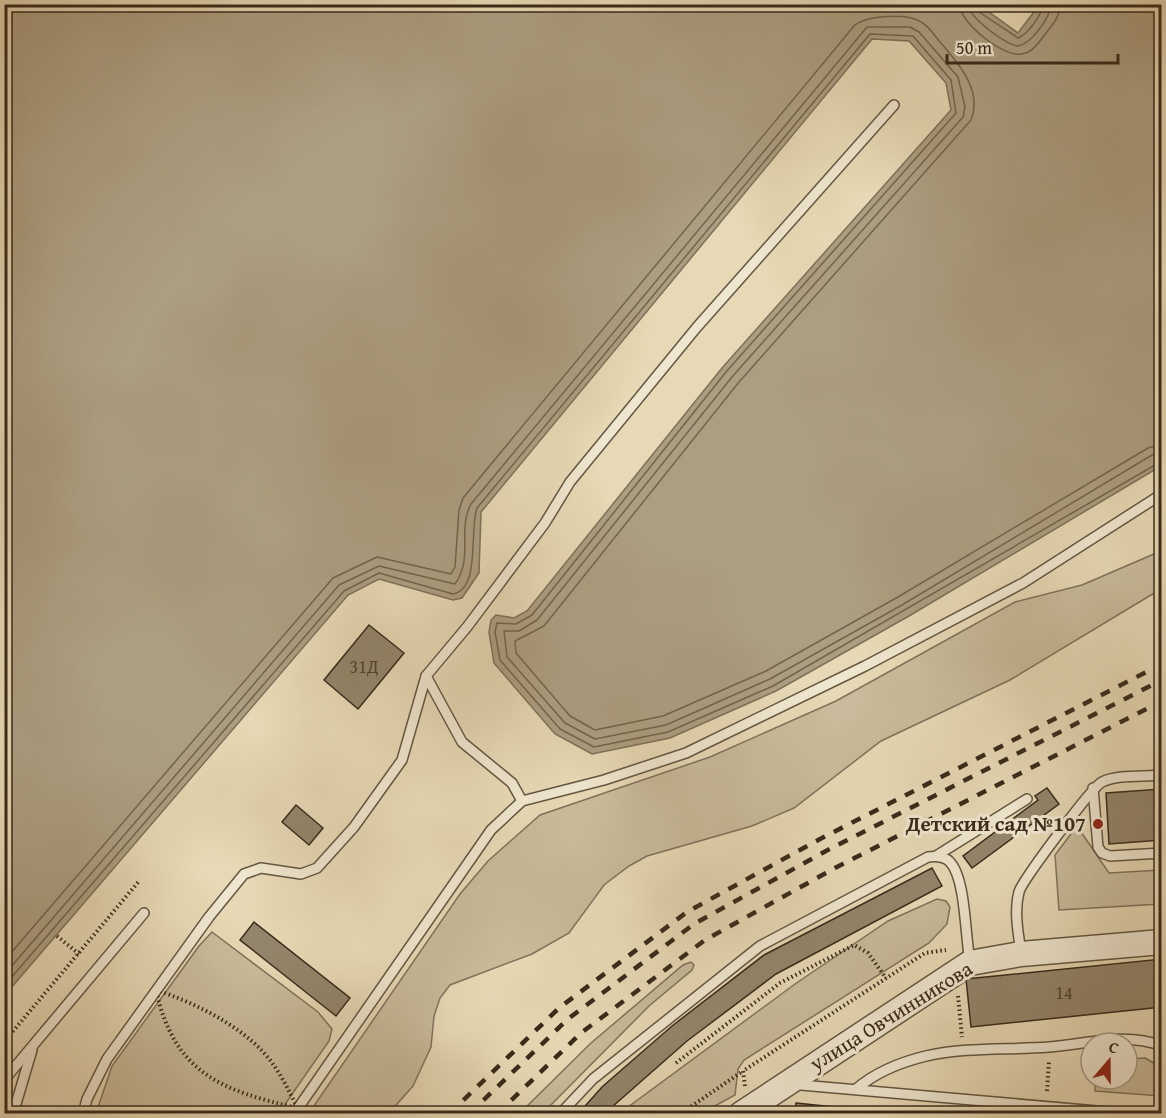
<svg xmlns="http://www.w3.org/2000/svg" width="1166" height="1118" font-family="'Gentium Book Plus',serif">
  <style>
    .green { fill: #c9bb9b; stroke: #80725b; stroke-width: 1.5 }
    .water { fill: #ac9e81; stroke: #7e7058; stroke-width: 1.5 }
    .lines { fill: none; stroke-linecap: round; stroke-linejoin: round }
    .shore { stroke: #72644e; stroke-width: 1.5 }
    .building { fill: #93856b; stroke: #382a1b; stroke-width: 1.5 }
    .service-casing { stroke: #645642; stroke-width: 12 }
    .tertiary-casing { stroke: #645642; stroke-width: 27 }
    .path { stroke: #382a1b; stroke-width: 4; stroke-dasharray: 1.5 3; stroke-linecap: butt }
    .service { stroke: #efe6cf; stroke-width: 9 }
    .tertiary { stroke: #efe6cf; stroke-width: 24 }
    .rail { stroke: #382a1b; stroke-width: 4.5; stroke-dasharray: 10 10; stroke-linecap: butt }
    .poi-dot { fill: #8f2418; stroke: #efe6cf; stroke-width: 2 }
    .labels { text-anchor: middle; stroke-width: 6; stroke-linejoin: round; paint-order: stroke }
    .number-label { font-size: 18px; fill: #4f412f }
    .poi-label { font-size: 21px; font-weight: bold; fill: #382a1b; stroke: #efe6cf; text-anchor: end }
    .street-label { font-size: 21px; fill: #382a1b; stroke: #efe6cf }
  </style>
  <rect width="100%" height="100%" fill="#e7d9b5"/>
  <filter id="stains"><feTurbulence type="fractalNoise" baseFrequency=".00333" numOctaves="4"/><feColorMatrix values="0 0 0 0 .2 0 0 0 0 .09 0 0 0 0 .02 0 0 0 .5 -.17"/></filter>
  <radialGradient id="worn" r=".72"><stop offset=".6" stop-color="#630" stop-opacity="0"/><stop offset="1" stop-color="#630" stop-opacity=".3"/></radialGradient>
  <g class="green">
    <path d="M1161,551V589L1010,680L881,741L794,808L752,826L647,856L629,866L604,885L569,933L532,954L450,985L440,998L434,1016L431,1047L413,1086L389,1113H309L460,894L488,861L540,815L710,757L836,701L1015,602L1082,585Z"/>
    <path d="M1077,826L1109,873L1161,870V904L1059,910L1055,855Z"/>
    <path d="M937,899L946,901L950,907L947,924L929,943L744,1060L738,1069L735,1095L702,1113H620L795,984L888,921Z"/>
    <path d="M212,932L318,1012L332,1029L329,1041L279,1113H96L112,1066L199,946Z"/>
    <path d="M691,962L694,965L692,970L649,1006L543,1113H520L591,1043L683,965Z"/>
    <path d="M1145,1058L1161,1067V1096L1095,1091V1079H1127V1059Z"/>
  </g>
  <path class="water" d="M978,4L1018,33L1039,5H1161V466L909,616L776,691L670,738L592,754L555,734L494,663L489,632L491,620L496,615L514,618L527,611L722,368L951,110L946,83L909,41L872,39L481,512L479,573L462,598L453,600L379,579L348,595L5,995V5Z"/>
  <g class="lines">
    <g class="shore">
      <path d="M959,4C960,23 1003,57 1021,54C1033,53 1039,42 1046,33C1053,24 1060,17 1060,4"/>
      <path d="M968,4C969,18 1005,44 1018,46C1032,43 1050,18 1051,4"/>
      <path d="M976,4L979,12L1018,38C1028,34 1042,15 1043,4"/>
      <path d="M4,961L333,578L377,557L451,574L455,567L459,510L463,498L854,26C866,15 908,13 921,22C929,26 934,35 940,42C958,63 983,90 971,120L739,382L544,626L515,641L516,653L570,716L595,730L663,716L766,671L898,597L1148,448L1162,444"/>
      <path d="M4,975L339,585L379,566L455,584C474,557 457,530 471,504L867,27H910L919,32L958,77L965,107L963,117L732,377L537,620L519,631H504L507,657L565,723L595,739L666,725L770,679L902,605L1152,455L1162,453"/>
      <path d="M4,986L344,591L379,573L453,594C481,589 469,529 477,508L870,34L913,36L951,80L956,113L726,372L532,615L516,624L497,623L495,632L500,660L560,729L594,747L668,732L773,686L1162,461"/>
    </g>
  </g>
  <g class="building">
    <path d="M369,625L404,653L358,709L324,680Z"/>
    <path d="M1047,788L1059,804L972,868L963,856L1038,800L1035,796Z"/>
    <path d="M1162,789V840L1109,844L1106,793Z"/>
    <path d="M296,805L323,828L309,845L282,822Z"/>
    <path d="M932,868L942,886L776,974L687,1041L604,1114H578L602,1087L672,1026L764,955Z"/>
    <path d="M254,922L350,998L336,1016L240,940Z"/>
    <path d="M1162,959V1007L971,1027L966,979Z"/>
    <path d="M796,1103L835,1107L907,1114H795Z"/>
  </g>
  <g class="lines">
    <g class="service-casing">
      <g id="service">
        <path d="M426,676L462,742L512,783L522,801"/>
        <path d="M1093,788L1098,847L1102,853L1110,856L1162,853"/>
        <path d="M936,856L1027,799"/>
        <path d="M1021,952C1018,933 1014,911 1019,892C1022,881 1091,788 1102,782C1118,774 1144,777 1162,775"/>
        <path d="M4,1080L144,913"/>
        <path d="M795,1082L801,1085L1131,1114"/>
        <path d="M856,1089C875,1073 901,1062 926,1056C965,1047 1008,1050 1049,1047C1087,1044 1125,1032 1162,1046"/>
        <path d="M13,1114L32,1050"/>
        <path d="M83,1114L87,1099L107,1059L209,917L244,874L261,868L301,874L317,868L354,827L402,760L426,676L467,627L545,523L570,482L697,327L894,105"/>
        <path d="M294,1114L491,830L522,801L604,780L686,753L865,666L1023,583L1162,494"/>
        <path d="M560,1114L593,1079L760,946L928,857C936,856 944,856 950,862C966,879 965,937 970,961"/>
      </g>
    </g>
    <g class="tertiary-casing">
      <path id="tertiary" d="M741,1114L970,963L1021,954L1162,942"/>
    </g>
    <g class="path">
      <path d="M57,936L79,954"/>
      <path d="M156,990C196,1003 251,1030 275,1067C284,1080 290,1094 298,1108C222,1091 174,1073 156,990Z"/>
      <path d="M958,996L962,1037"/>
      <path d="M4,1042L140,880"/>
      <path d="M676,1063L780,983L854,945L868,953L886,978"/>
      <path d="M745,1086L743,1071L925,953L946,950"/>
      <path d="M1047,1091L1049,1062"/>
      <path d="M680,1114L743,1071"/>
    </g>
    <use href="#service" class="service"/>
    <use href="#tertiary" class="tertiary"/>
    <g class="rail">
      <path d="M449,1114L559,1008L687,912L820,839L1162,664"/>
      <path d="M469,1114L568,1019L694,924L826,851L1162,680"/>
      <path d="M497,1114L581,1033L705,940L835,868L1162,701"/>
    </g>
  </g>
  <circle class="poi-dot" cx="1098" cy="824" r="6"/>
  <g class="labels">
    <g class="number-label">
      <text x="364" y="673">31Д</text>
      <text x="1064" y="999">14</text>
    </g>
    <g class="poi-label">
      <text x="1086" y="831">Детский сад №107</text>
    </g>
    <g class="street-label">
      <text transform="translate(891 1016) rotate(-32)" y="7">улица Овчинникова</text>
    </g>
  </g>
  <rect width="1166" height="1118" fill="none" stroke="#e7d9b5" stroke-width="24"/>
  <rect x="6" y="6" width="1154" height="1106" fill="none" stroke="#382a1b" stroke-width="3"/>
  <rect x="12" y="12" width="1142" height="1094" fill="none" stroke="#382a1b" stroke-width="1.5"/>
  <g transform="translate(1109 1061) rotate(20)"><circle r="28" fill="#efe6cf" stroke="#a69b87" stroke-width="1.5"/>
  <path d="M0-4.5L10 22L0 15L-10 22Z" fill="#8f2418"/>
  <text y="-9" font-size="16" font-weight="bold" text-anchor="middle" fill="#382a1b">С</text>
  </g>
  <path d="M947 54v9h171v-9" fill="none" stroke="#382a1b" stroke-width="3"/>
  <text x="956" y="54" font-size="18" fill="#382a1b" stroke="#efe6cf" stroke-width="4.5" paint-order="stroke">50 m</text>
  <rect width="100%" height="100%" filter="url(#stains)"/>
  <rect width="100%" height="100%" fill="url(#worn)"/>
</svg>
